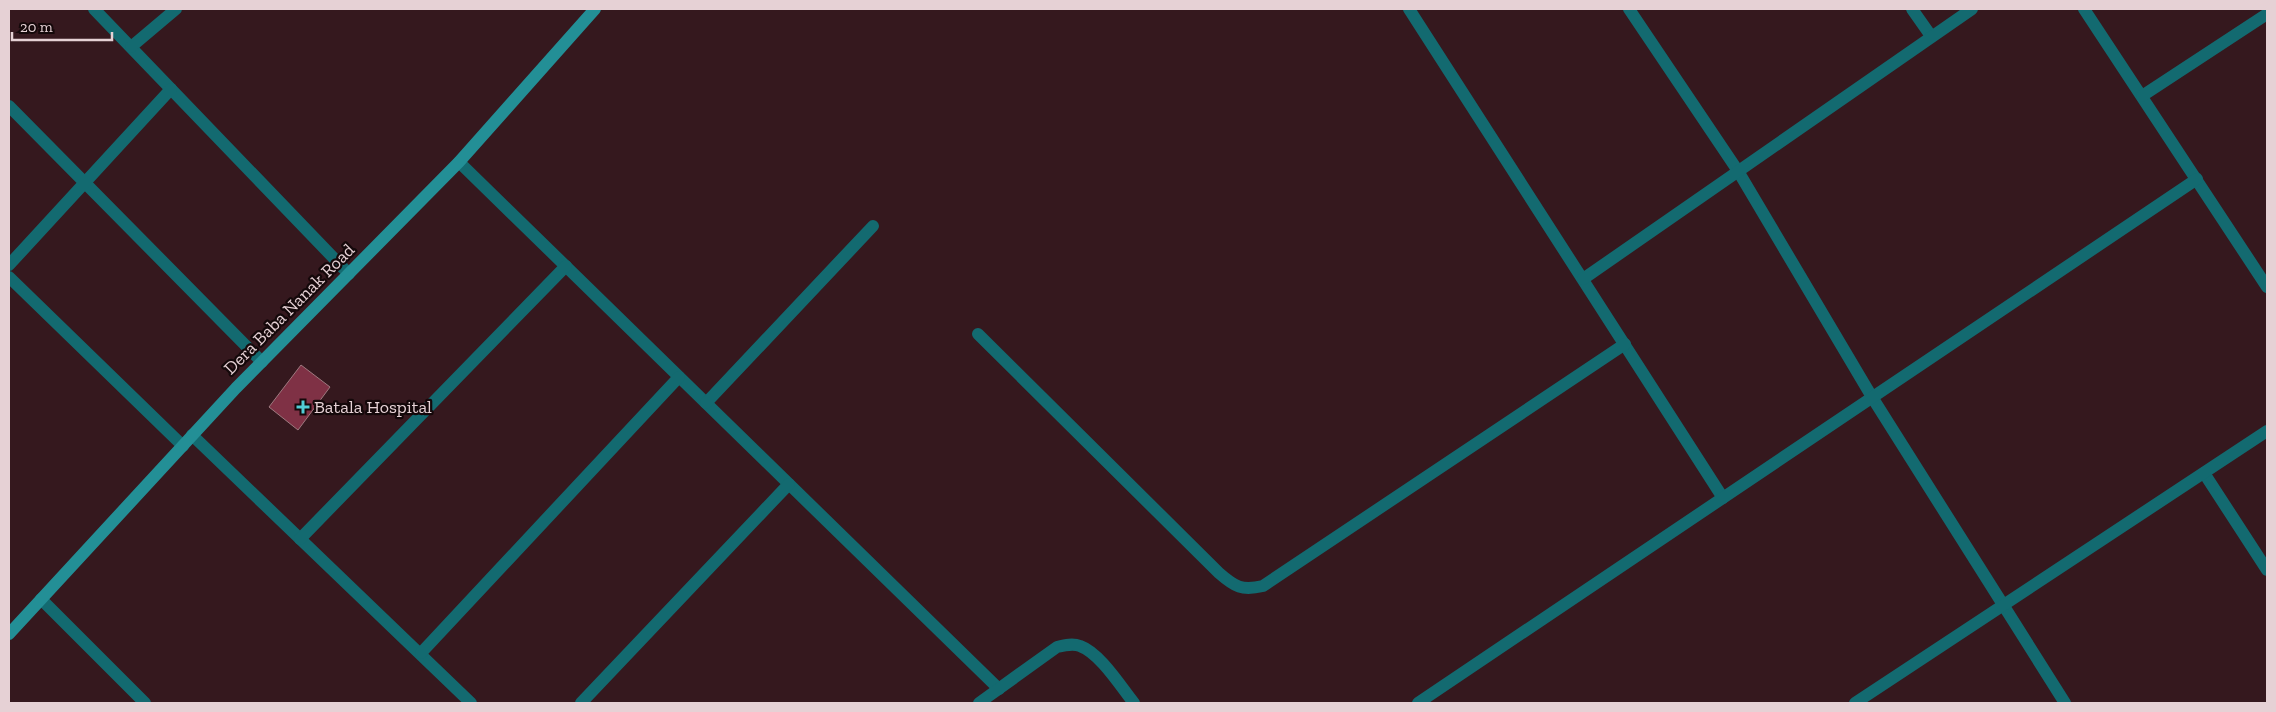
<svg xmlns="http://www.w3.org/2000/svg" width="2276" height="712" font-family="'Zilla Slab',serif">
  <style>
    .building { fill: #7f3145; stroke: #9e797f }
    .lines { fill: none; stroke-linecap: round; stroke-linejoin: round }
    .street { stroke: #136a70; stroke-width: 12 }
    .secondary { stroke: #238f96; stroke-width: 12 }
    .poi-dot { fill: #51ccd5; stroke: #14080a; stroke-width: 2 }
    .labels { text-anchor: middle; stroke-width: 4.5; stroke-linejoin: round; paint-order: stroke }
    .street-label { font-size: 18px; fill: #e6d1d5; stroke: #14080a }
    .poi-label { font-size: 18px; fill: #e6d1d5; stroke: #14080a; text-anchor: start }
  </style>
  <rect width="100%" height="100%" fill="#35181e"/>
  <path class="building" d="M301,365L330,387L298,430L269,407Z"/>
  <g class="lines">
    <g class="street">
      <path d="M94,9L349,274"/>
      <path d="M1409,9L1723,498"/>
      <path d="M1629,9L1738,171L1872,397L2065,703"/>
      <path d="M1912,9L1931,36"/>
      <path d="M2084,9L2267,287"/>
      <path d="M131,47L176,9"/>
      <path d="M2142,96L2267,14"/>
      <path d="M9,106L262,362"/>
      <path d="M459,162L999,689"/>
      <path d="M9,265L171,89"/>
      <path d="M9,277L183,446"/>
      <path d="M1583,279L1972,9"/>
      <path d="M978,334L1219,573C1235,587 1242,591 1263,586L1625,344"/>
      <path d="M706,403L873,226"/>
      <path d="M192,435L471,703"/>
      <path d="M2204,473L2267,570"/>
      <path d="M300,539L566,266"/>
      <path d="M41,599L145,703"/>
      <path d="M421,653L679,377"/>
      <path d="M581,703L789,484"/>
      <path d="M979,703L1057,647C1065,645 1073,643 1080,646C1100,653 1121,687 1134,703"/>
      <path d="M1418,703L2197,179"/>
      <path d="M1855,703L2267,431"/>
    </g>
    <path class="secondary" d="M9,634L236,388L459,162L595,9"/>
  </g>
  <path class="poi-dot" d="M300.5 399.5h5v5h5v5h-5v5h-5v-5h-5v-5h5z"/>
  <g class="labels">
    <g class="street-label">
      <text transform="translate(289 309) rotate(-45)" y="6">Dera Baba Nanak Road</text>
    </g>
    <g class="poi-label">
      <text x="314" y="413">Batala Hospital</text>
    </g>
  </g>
  <rect width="2276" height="712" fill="none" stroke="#e6d1d5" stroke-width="20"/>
  <path d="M12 32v8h100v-8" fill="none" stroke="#e6d1d5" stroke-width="2.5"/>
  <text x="20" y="32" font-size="15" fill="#e6d1d5" stroke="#14080a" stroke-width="4" paint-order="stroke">20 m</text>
</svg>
